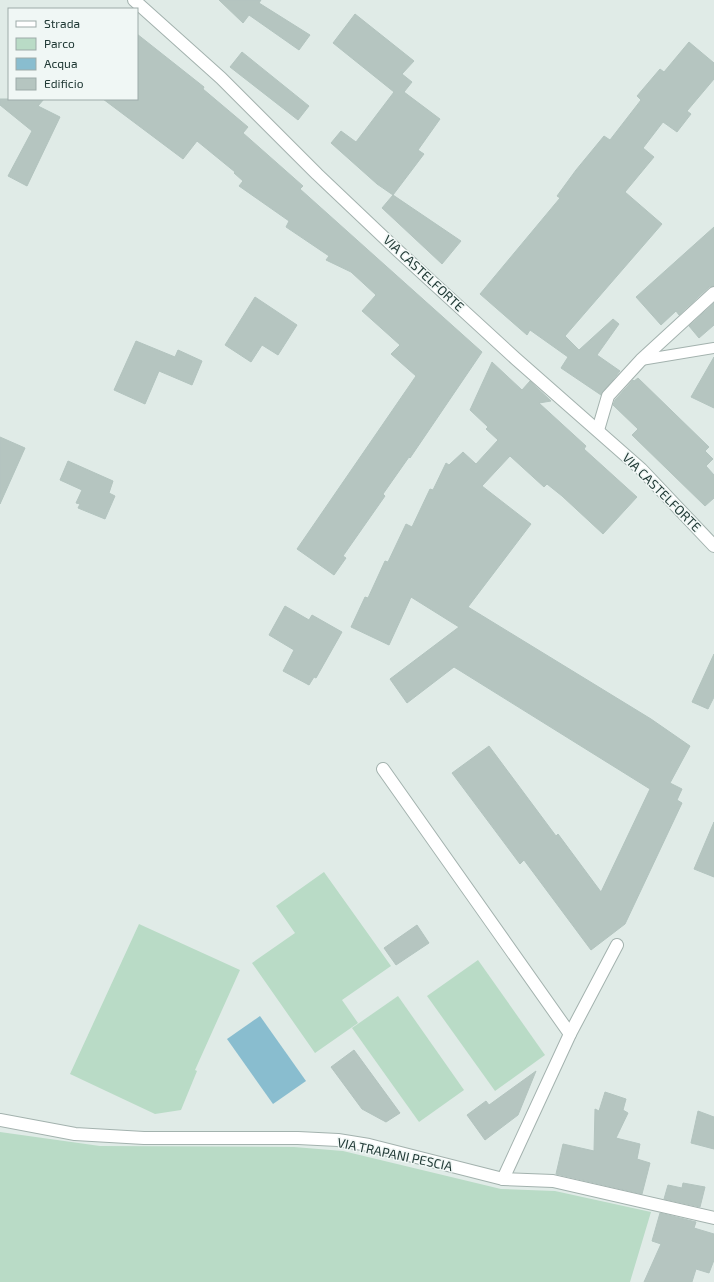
<svg xmlns="http://www.w3.org/2000/svg" width="714" height="1282" font-family="'Exo 2',sans-serif">
  <style>
    .green { fill: #b9dbc6 }
    .water { fill: #89bdcf }
    .building { fill: #b5c5c0; stroke: #b3c4bf }
    .lines { fill: none; stroke-linecap: round; stroke-linejoin: round }
    .service-casing { stroke: #a3b2ae; stroke-width: 12 }
    .minor-casing { stroke: #a3b2ae; stroke-width: 14 }
    .service { stroke: #fff; stroke-width: 10 }
    .minor { stroke: #fff; stroke-width: 12 }
    .labels { text-anchor: middle; stroke-width: 3; stroke-linejoin: round; paint-order: stroke }
    .street-label { font-size: 13px; fill: #213a36; stroke: #f0f7f5 }
  </style>
  <rect width="100%" height="100%" fill="#e0ebe7"/>
  <g class="green">
    <path d="M324,872L391,966L342,1000L358,1023L315,1053L252,963L295,933L276,906Z"/>
    <path d="M139,924L240,970L195,1070L197,1071L181,1110L155,1114L70,1074Z"/>
    <path d="M478,960L545,1055L495,1091L427,996Z"/>
    <path d="M398,996L464,1090L419,1122L352,1028Z"/>
    <path d="M0,1132L100,1146L294,1147L343,1151L501,1189L555,1191L651,1212L630,1282H0Z"/>
  </g>
  <path class="water" d="M260,1016L306,1081L273,1104L227,1039Z"/>
  <g class="building">
    <path d="M219,0H261L259,3L310,35L299,50L249,15L243,23Z"/>
    <path d="M355,14L414,61L402,74L412,82L404,92L440,119L418,150L424,154L393,195L377,184L331,143L341,131L356,142L394,92L333,43Z"/>
    <path d="M137,34L204,87L203,89L248,127L243,133L303,186L300,189L482,352L410,458L409,457L383,494L385,496L343,556L346,558L334,575L297,549L416,376L391,354L400,345L362,311L376,295L351,272L326,260L329,256L286,227L289,221L239,186L243,181L234,173L235,172L197,141L183,159L103,99H137Z"/>
    <path d="M689,42L714,63V79L687,111L691,114L677,132L663,122L643,148L654,157L625,192L662,224L565,336L579,350L613,319L619,324L597,355L620,371L601,395L561,368L568,357L530,330L527,335L480,294L560,198L557,196L576,170L604,136L610,140L641,100L637,96L660,69L664,72Z"/>
    <path d="M242,52L309,106L298,120L230,67Z"/>
    <path d="M0,99H44L38,106L60,117L27,186L8,176L32,131L0,105Z"/>
    <path d="M393,195L461,241L442,264L382,208Z"/>
    <path d="M714,227V286L709,287L679,315L676,311L661,325L636,297Z"/>
    <path d="M255,297L297,325L278,355L262,345L251,362L225,345Z"/>
    <path d="M714,303V325L699,338L689,326Z"/>
    <path d="M136,341L175,357L178,350L202,361L192,385L159,371L145,404L114,390Z"/>
    <path d="M714,357V408L691,397Z"/>
    <path d="M492,362L522,390L530,381L551,401L539,403L586,446L584,449L637,497L603,534L562,496L547,484L544,487L510,456L482,486L531,524L468,607L651,719L690,746L670,783L682,789L677,800L682,803L625,924L591,950L524,860L520,864L452,773L489,746L556,836L558,834L601,892L650,789L454,667L407,703L390,679L459,627L411,597L389,645L351,627L365,597L368,598L385,561L388,562L406,524L412,527L430,489L433,490L446,463L449,465L463,452L476,464L498,440L486,429L488,427L470,410Z"/>
    <path d="M638,378L709,447L705,451L713,459L706,466L714,475V498L705,506L632,435L638,429L613,405L615,400L633,380L634,381Z"/>
    <path d="M0,437L25,448L0,504Z"/>
    <path d="M68,461L113,481L109,493L115,496L105,519L78,508L80,504L76,503L82,490L60,480Z"/>
    <path d="M285,606L309,620L312,615L342,632L316,678L314,677L309,685L283,671L294,650L269,635Z"/>
    <path d="M714,654V697L708,709L692,702Z"/>
    <path d="M714,822V877L694,869Z"/>
    <path d="M417,925L429,943L396,965L384,948Z"/>
    <path d="M354,1050L400,1113L386,1122L362,1109L331,1067Z"/>
    <path d="M536,1071L518,1115L485,1140L467,1115L486,1101L489,1105Z"/>
    <path d="M605,1092L626,1099L623,1110L628,1113L616,1138L640,1144L637,1159L650,1163L642,1194L556,1174L563,1144L594,1151L595,1109L599,1111Z"/>
    <path d="M698,1111L714,1117V1149L691,1143Z"/>
    <path d="M683,1183L705,1187L700,1207L664,1199L668,1185L682,1188Z"/>
    <path d="M660,1213L696,1222L694,1228L714,1234V1260L709,1273L696,1269L692,1282H644L661,1244L652,1241Z"/>
  </g>
  <g class="lines">
    <g class="service-casing">
      <path id="service" d="M641,360L714,348"/>
    </g>
    <g class="minor-casing">
      <g id="minor">
        <path d="M134,0L221,78L317,174L395,248L516,359L641,469L714,546"/>
        <path d="M598,430L608,396L641,360L714,293"/>
        <path d="M383,769L570,1034"/>
        <path d="M0,1120L75,1134L144,1138H298L338,1140L369,1145L503,1179L553,1181L714,1218"/>
        <path d="M503,1179L570,1034L617,945"/>
      </g>
    </g>
    <use href="#service" class="service"/>
    <use href="#minor" class="minor"/>
  </g>
  <g class="labels">
    <g class="street-label">
      <text transform="translate(424 273) rotate(43)" y="5">VIA CASTELFORTE</text>
      <text transform="translate(662 492) rotate(45)" y="5">VIA CASTELFORTE</text>
      <text transform="translate(395 1154) rotate(12)" y="5">VIA TRAPANI PESCIA</text>
    </g>
  </g>
  <rect x="8" y="8" width="130" height="92" fill="#f0f7f5" stroke="#9daba9"/>
  <rect x="16" y="21" width="20" height="6" fill="#ffffff" stroke="#9daba9"/>
  <text x="44" y="28" font-size="12" fill="#213a36">Strada</text>
  <rect x="16" y="38" width="20" height="12" fill="#b9dbc6" stroke="#9daba9"/>
  <text x="44" y="48" font-size="12" fill="#213a36">Parco</text>
  <rect x="16" y="58" width="20" height="12" fill="#89bdcf" stroke="#9daba9"/>
  <text x="44" y="68" font-size="12" fill="#213a36">Acqua</text>
  <rect x="16" y="78" width="20" height="12" fill="#b5c5c0" stroke="#9daba9"/>
  <text x="44" y="88" font-size="12" fill="#213a36">Edificio</text>
</svg>
